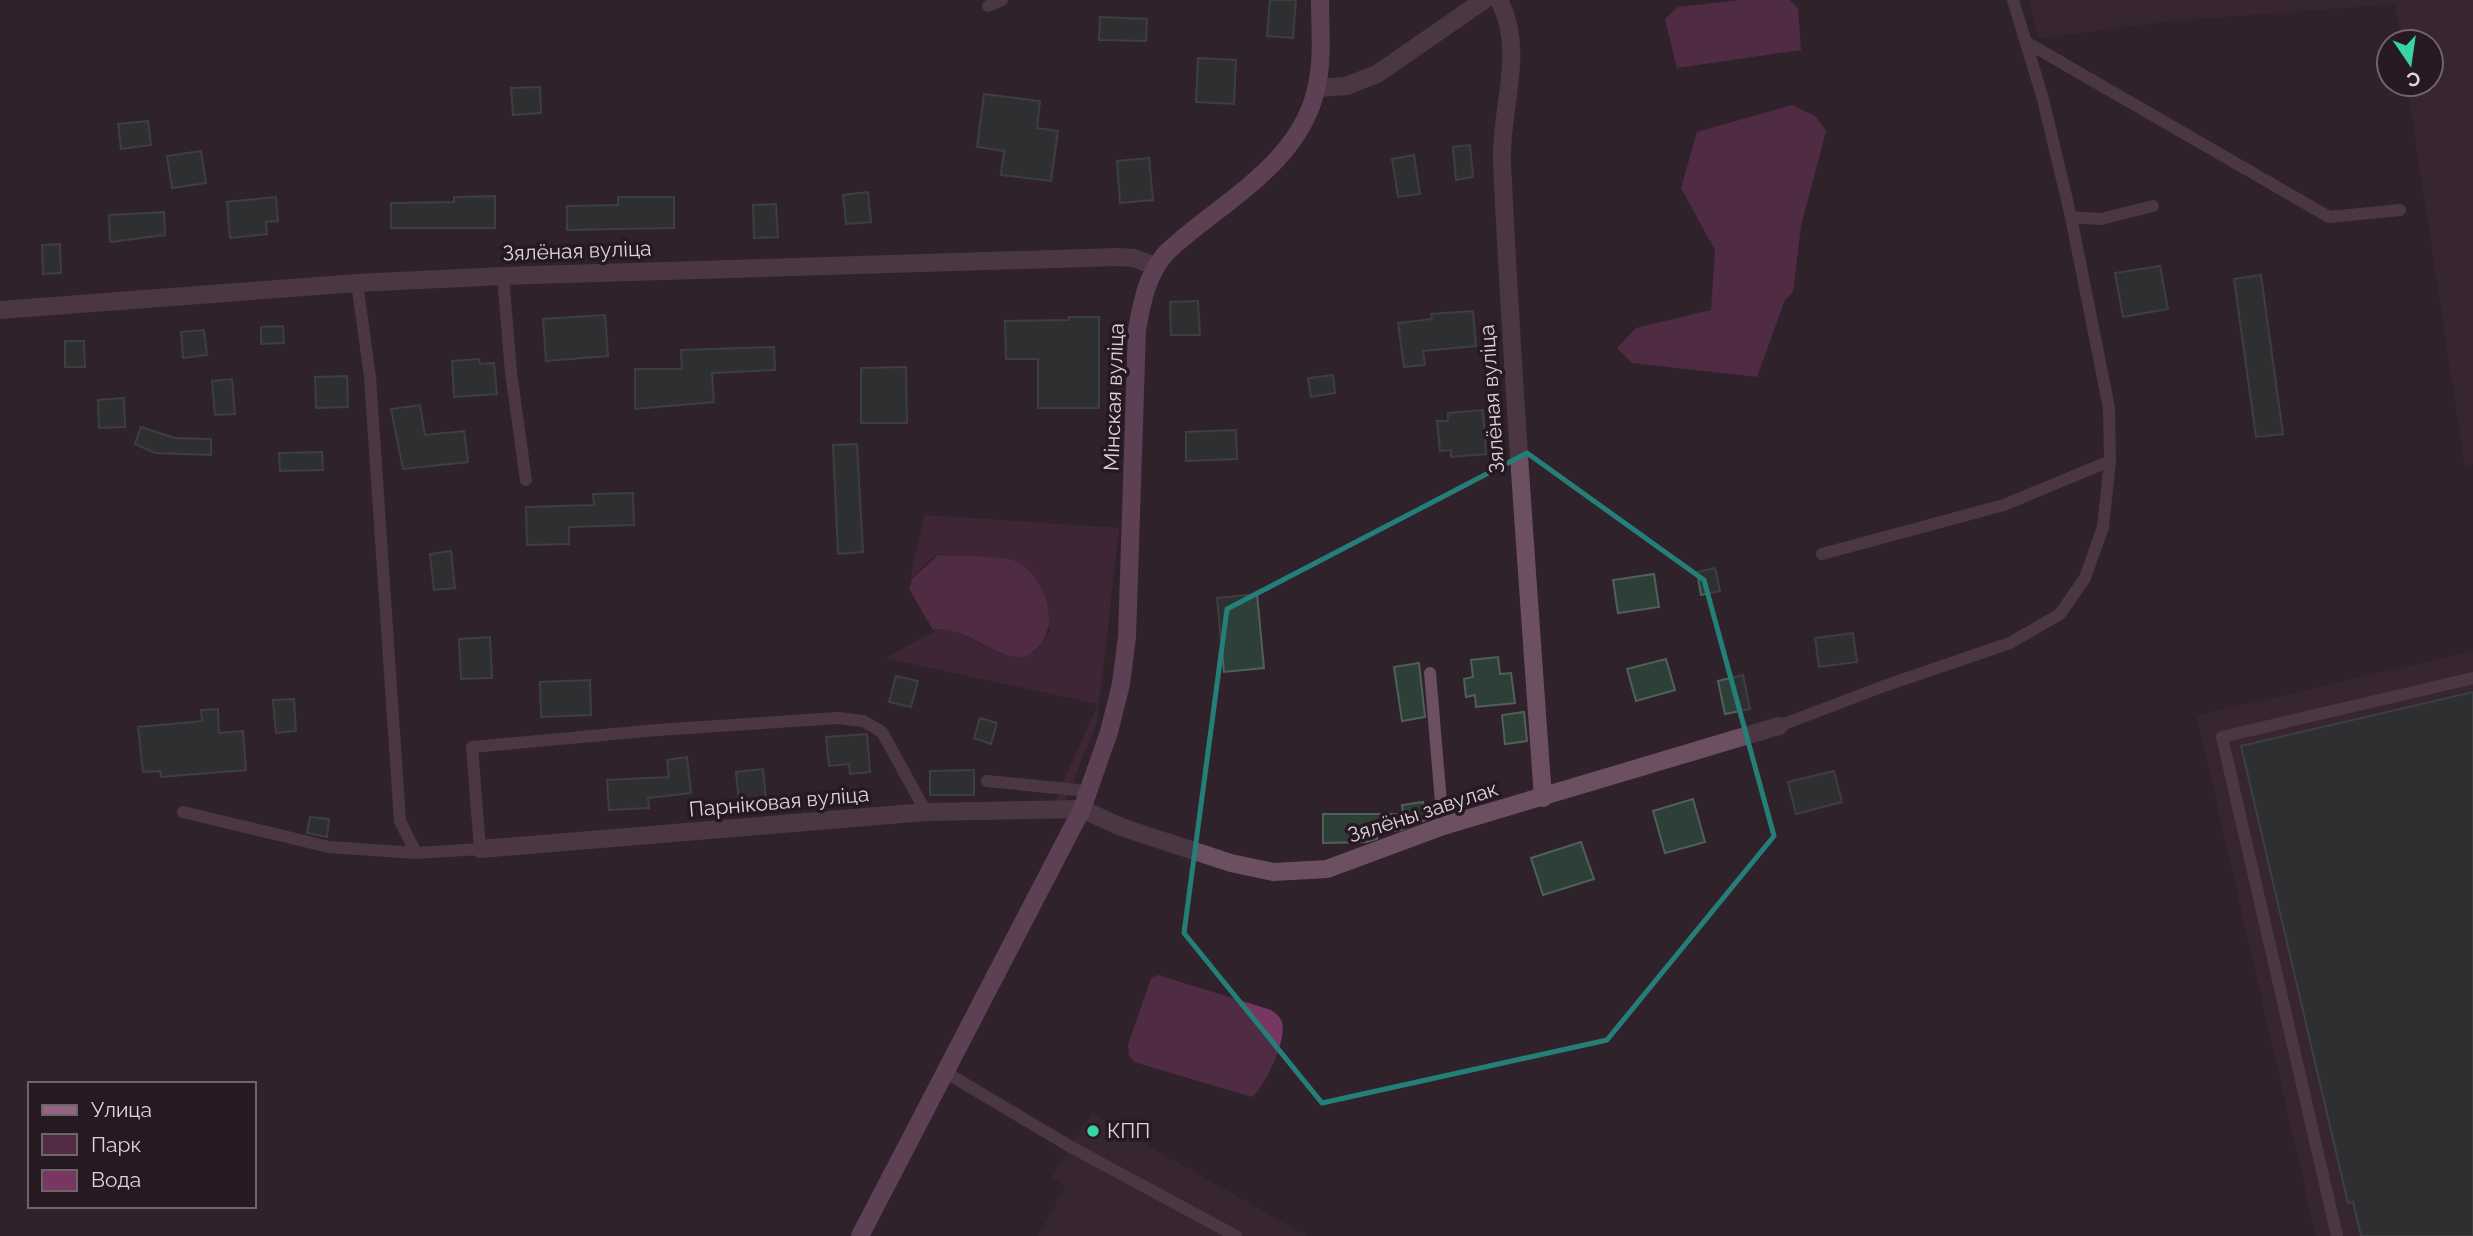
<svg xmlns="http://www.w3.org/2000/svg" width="2473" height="1236" font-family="Raleway,sans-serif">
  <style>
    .built { fill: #402c38 }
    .green { fill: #512c44 }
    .water { fill: #773762 }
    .building { fill: #2d3f37; stroke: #4e6059; stroke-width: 2 }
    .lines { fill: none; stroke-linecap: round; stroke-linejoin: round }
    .lane { stroke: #6d4f62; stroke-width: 12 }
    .street { stroke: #6d4f62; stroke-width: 18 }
    .secondary { stroke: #946583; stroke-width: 18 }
    .marked { fill: none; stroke: #247f79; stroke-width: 5; stroke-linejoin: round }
    .poi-dot { fill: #39d4a5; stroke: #261921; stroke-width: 2.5 }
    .labels { text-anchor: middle; stroke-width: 7; stroke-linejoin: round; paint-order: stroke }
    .street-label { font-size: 21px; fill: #ded4da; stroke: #261921 }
    .poi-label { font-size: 21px; fill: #ded4da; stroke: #261921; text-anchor: start }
  </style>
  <rect width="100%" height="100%" fill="#30222b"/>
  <g class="built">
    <path d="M2028,0H2473V464L2465,466L2407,84H2431V42H2401L2395,4L2171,21L2039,38Z"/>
    <path d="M2473,651V1236H2316L2197,716Z"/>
    <path d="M1092,1113L1108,1123L1307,1236H1038L1066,1186L1052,1177Z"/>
  </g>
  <path class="green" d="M925,515L1119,528L1097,722L1065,801H1055L1098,704L885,658L945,626C967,636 1017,671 1037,650C1042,645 1046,637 1050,631L1015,560L937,554L910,579Z"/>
  <g class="water">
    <path d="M1740,0H1790L1798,8L1801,50L1677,68L1665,19L1678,7Z"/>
    <path d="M1792,105L1815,116L1826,131L1801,226L1793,292L1785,300L1757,377L1632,363L1617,348L1636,328L1711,310L1715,250L1681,188L1697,132Z"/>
    <path d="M938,555C952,556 1009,556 1018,562C1047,580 1063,630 1032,653C1007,671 964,622 933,630L909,589L912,579Z"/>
    <path d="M1158,975L1271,1010C1275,1013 1280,1016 1282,1022C1287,1041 1266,1084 1252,1097L1134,1062L1129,1056L1128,1045L1151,978Z"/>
  </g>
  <g class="building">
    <path d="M1270,0H1296L1293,38L1267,36Z"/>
    <path d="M1100,17L1147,19L1146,41L1099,40Z"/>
    <path d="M1198,58L1236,60L1234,104L1196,102Z"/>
    <path d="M540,87L541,113L513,115L511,88Z"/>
    <path d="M984,94L1040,101L1037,128L1058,131L1051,181L1001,175L1004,151L977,147Z"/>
    <path d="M148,121L151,145L121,149L118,124Z"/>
    <path d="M1470,145L1473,177L1456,180L1453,147Z"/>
    <path d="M201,151L206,183L172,188L167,156Z"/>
    <path d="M1414,155L1420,194L1398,197L1392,159Z"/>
    <path d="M1149,158L1153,200L1120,203L1117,161Z"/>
    <path d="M868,192L871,222L846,224L843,195Z"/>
    <path d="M495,196V228H391V203L454,202V197Z"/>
    <path d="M276,197L278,221L266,222L267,234L230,238L227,202Z"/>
    <path d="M618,197H674V228L567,230V206L618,205Z"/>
    <path d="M776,204L778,237L754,238L753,205Z"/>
    <path d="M164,212L165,235L110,242L109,215Z"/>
    <path d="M60,244L61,273L43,274L42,245Z"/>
    <path d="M2160,266L2168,309L2123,317L2115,273Z"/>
    <path d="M2261,275L2283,434L2256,437L2234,279Z"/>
    <path d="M1198,301L1200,335H1171L1170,302Z"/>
    <path d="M1473,311L1476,346L1423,351L1425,365L1404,367L1398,323L1432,319L1431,314Z"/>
    <path d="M605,315L608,356L546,361L543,319Z"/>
    <path d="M1069,317H1099V408H1038V359H1006L1005,321L1069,320Z"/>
    <path d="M283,326L284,343L261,344V327Z"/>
    <path d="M204,330L207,355L183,358L181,332Z"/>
    <path d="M65,341H84L85,367H65Z"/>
    <path d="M774,347L775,370L712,373L714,402L635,409V369H682L681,350Z"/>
    <path d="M479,359L480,364L494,363L497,394L454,397L452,361Z"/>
    <path d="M906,367L907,423H861V368Z"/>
    <path d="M1333,375L1335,393L1311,397L1308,378Z"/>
    <path d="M347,376L348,407L316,408L315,377Z"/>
    <path d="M232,379L235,414L215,415L212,381Z"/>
    <path d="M124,398L125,427L99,428L98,400Z"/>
    <path d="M420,405L425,435L464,431L468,462L403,469L391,409Z"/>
    <path d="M1483,410L1486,454L1451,457V450L1440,451L1437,421H1448V413Z"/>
    <path d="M141,427L175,438L211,439V455L155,453L135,444Z"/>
    <path d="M1236,430L1237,459L1186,461V432Z"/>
    <path d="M857,444L863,552L838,554L833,445Z"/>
    <path d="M322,452L323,470L280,471L279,453Z"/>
    <path d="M633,493L634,525L569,527V544L527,545L526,507L594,505L593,494Z"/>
    <path d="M451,551L455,588L434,590L430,554Z"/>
    <path d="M1715,568L1720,591L1701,595L1697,572Z"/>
    <path d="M1654,574L1659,607L1618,613L1613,580Z"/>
    <path d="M1257,594L1264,668L1224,672L1217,598Z"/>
    <path d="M1853,633L1857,662L1819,667L1815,638Z"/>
    <path d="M490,637L492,678L461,679L459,639Z"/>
    <path d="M1498,657L1500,674L1511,673L1515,703L1476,707L1475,695L1466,697L1464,679L1473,677L1471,660Z"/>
    <path d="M1666,659L1675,690L1636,701L1627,669Z"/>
    <path d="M1419,663L1425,717L1402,721L1394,667Z"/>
    <path d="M1743,675L1750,709L1725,714L1718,681Z"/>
    <path d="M896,676L918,681L911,707L889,702Z"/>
    <path d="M590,680L591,715L541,717L540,682Z"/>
    <path d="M2473,692V1236H2361L2353,1202L2348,1203L2241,746Z"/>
    <path d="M294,699L296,731L276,733L273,700Z"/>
    <path d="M218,709L219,733L243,731L246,770L161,777L160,771L143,772L138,727L202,721L201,710Z"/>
    <path d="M1524,712L1527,741L1505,744L1502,715Z"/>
    <path d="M980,718L997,723L991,744L974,738Z"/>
    <path d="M867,734L870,772L850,774L849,764L829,766L826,737Z"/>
    <path d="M687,757L691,793L648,798L649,808L609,810L607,780L669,777L667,760Z"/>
    <path d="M763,769L766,801L739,804L736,772Z"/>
    <path d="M974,770V795H930V771Z"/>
    <path d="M1834,771L1842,802L1796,814L1788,782Z"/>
    <path d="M1693,799L1705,842L1665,853L1653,811Z"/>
    <path d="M1423,802L1424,814L1433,813V817L1401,830L1377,833V839L1366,842L1323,843V814H1403L1402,805Z"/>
    <path d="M310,817L329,819L327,837L307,833Z"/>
    <path d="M1581,842L1594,879L1543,895L1531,858Z"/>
  </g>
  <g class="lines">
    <g class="lane">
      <path d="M988,6L1002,0"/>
      <path d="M2026,42L2329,217L2400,210"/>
      <path d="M2071,217L2101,219L2153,206"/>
      <path d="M503,276L511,373L526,480"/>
      <path d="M357,283L370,377L400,821L416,853"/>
      <path d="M1822,554L2004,505L2110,461"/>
      <path d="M1430,673L1443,826"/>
      <path d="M1779,726L1884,686L2010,643L2060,614L2085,578L2103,527L2110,461L2109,408L2071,217L2043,99L2013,0"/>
      <path d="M987,781L1088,791"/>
      <path d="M183,812L329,847L416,853L480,849L472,747L657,730L838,718L863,721L882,732L926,812"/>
      <path d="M945,1072L1071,1147L1236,1236"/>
      <path d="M2337,1236L2222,737L2473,678"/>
    </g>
    <g class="street">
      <path d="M1499,0C1526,51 1500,108 1502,162C1512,374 1528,586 1543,798"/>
      <path d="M1317,88L1346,86L1377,74L1484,0"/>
      <path d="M0,310L357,283L503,276L1118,257L1134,258L1155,266"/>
      <path d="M480,849L926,812L1082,809L1121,827L1231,863L1273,872L1327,869L1443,826L1779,726"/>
    </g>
    <path class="secondary" d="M860,1236L1082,809L1109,732L1121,684L1127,637L1137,330C1142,301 1147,275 1166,253C1220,202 1302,164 1317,85C1323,58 1320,28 1320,0"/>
  </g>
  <path d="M0 0H2473V1236H0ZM1527,453L1704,580L1774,836L1607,1040L1322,1103L1184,933L1227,609Z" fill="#30222b" fill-opacity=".55" fill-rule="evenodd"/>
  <path class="marked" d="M1527,453L1704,580L1774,836L1607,1040L1322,1103L1184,933L1227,609Z"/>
  <circle class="poi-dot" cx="1093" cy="1131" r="7"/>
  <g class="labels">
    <g class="street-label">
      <text transform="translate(577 251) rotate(-2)" y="7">Зялёная вуліца</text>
      <text transform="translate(1114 397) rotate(-88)" y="7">Мінская вуліца</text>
      <text transform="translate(1492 399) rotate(-94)" y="7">Зялёная вуліца</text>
      <text transform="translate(779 802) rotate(-5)" y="7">Парніковая вуліца</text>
      <text transform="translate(1423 812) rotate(-18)" y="7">Зялёны завулак</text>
    </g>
    <g class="poi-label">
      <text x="1107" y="1138">КПП</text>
    </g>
  </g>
  <rect x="28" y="1082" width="228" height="126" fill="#261921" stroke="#70646b" stroke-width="2"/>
  <rect x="42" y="1105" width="35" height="10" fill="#946583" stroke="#70646b" stroke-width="2"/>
  <text x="91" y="1117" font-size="21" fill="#ded4da">Улица</text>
  <rect x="42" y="1134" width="35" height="21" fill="#512c44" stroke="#70646b" stroke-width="2"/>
  <text x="91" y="1152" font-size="21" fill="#ded4da">Парк</text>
  <rect x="42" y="1170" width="35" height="21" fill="#773762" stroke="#70646b" stroke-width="2"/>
  <text x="91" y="1187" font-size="21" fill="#ded4da">Вода</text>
  <g transform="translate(2410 63) rotate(167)"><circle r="33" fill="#261921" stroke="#70646b" stroke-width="2"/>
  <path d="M0-5L12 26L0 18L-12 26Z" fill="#39d4a5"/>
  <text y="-10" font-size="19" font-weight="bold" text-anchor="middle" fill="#ded4da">С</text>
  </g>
</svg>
